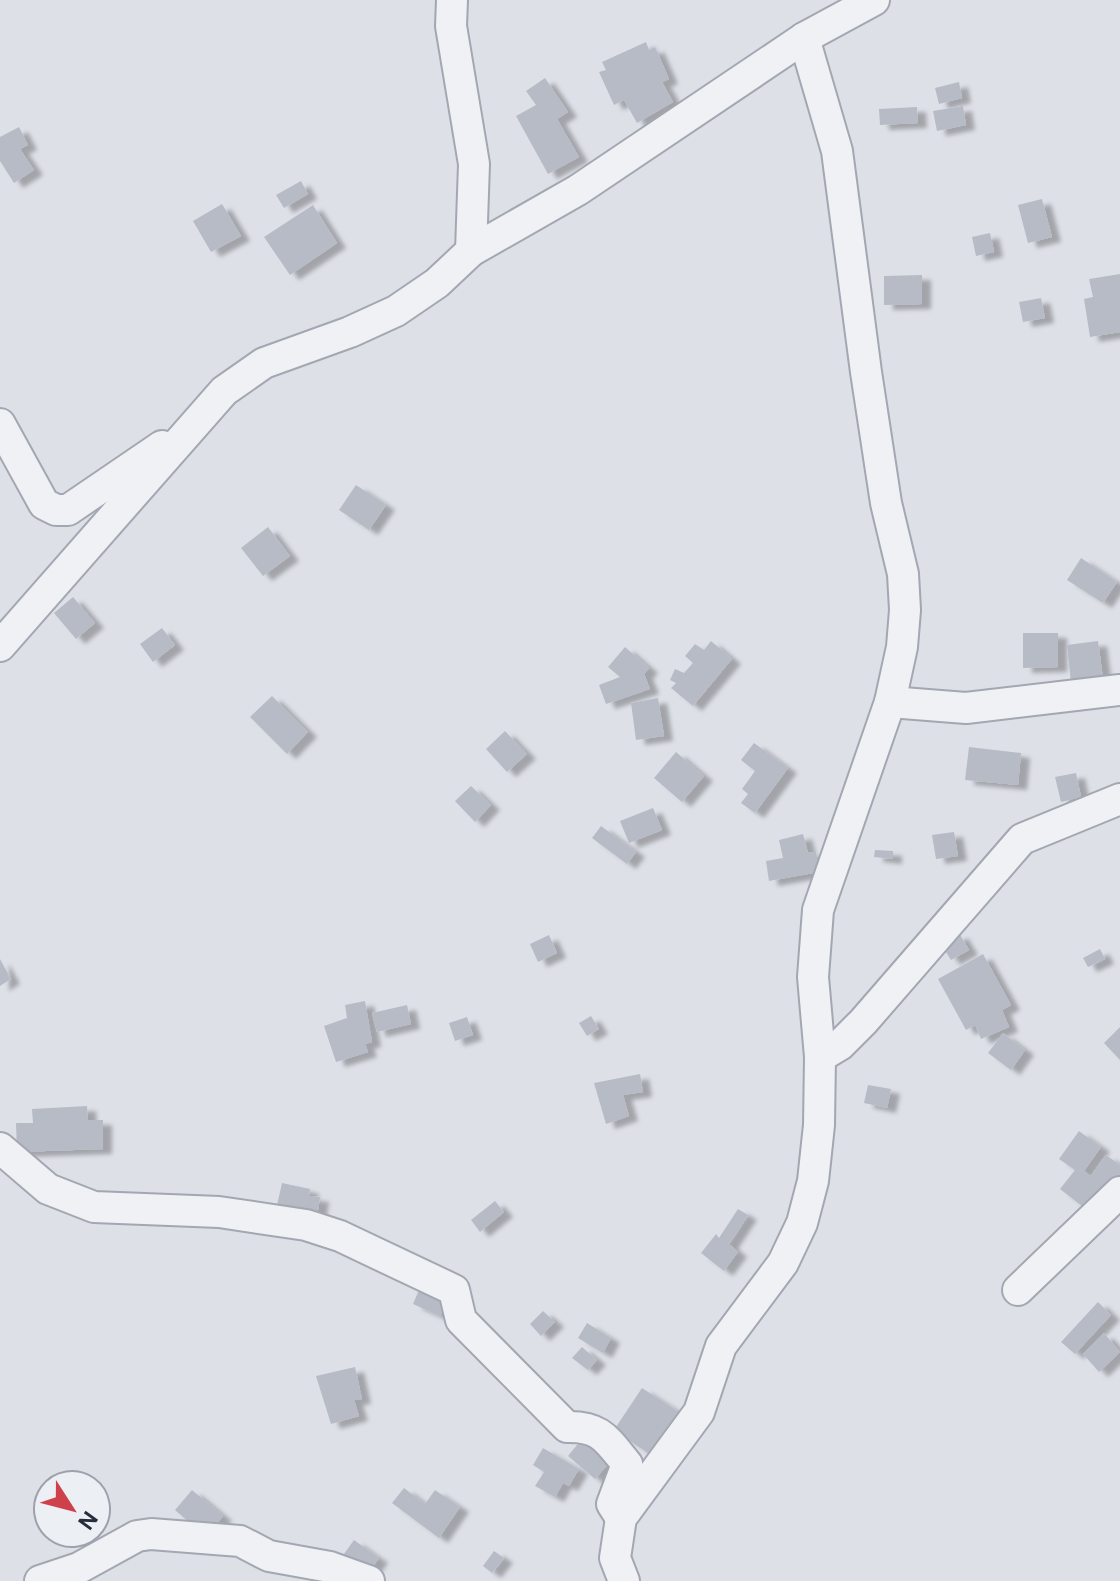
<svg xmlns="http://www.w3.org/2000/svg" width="1120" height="1581" font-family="'DM Sans',sans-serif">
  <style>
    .building { fill: #b7bbc6; filter: url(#shadow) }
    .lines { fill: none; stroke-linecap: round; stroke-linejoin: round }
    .street-casing { stroke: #a2a7b1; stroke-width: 34 }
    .street { stroke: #eff1f5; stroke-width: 30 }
  </style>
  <defs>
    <filter id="shadow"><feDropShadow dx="9" dy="5" stdDeviation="2" flood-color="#0004"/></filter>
  </defs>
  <rect width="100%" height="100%" fill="#dde0e7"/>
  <g class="building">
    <path d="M646,42L649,50L655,47L669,79L662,82L673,102L637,123L624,100L614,105L599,72L606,70L602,62Z"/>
    <path d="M545,78L568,112L557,119L579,157L548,174L516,116L536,105L526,91Z"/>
    <path d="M959,82L962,98L939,104L935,88Z"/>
    <path d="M963,106L966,125L937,131L933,111Z"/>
    <path d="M917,107L918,123L880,125L879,109Z"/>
    <path d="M19,127L28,145L20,149L34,170L14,183L0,161V137Z"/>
    <path d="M301,181L308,194L284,208L276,195Z"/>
    <path d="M1042,199L1052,237L1028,243L1018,205Z"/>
    <path d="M222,204L241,236L211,252L193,221Z"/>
    <path d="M313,205L337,243L290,275L264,237Z"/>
    <path d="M990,233L994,252L976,256L972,237Z"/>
    <path d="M1120,274V332L1090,337L1084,299L1093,297L1089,279Z"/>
    <path d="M922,275V304L884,305V276Z"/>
    <path d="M1041,298L1045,318L1023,322L1019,302Z"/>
    <path d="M356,485L386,505L369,530L339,510Z"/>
    <path d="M268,527L290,556L263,576L241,548Z"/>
    <path d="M1081,558L1117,582L1103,603L1067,580Z"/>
    <path d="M73,597L95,623L76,639L54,613Z"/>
    <path d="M162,628L175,645L153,662L140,644Z"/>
    <path d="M1023,633H1058V667L1023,668Z"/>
    <path d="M711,641L732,659L693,706L671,688L676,683L670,680L675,669L684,673L693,663L685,656L695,644L704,650Z"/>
    <path d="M1098,641L1103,679L1071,683L1067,645Z"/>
    <path d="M625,647L649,668L644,674L650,689L606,704L599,685L620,677L608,667Z"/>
    <path d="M272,696L308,732L287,754L250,717Z"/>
    <path d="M658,698L664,736L636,740L631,703Z"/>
    <path d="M505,731L527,754L507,772L486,749Z"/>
    <path d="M754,743L788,768L755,813L741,803L748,794L742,789L755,771L741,760Z"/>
    <path d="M969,747L1021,753L1018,785L965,780Z"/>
    <path d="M676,752L704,776L682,802L654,778Z"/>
    <path d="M1076,773L1081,797L1061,802L1055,777Z"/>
    <path d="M471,786L491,805L475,822L455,801Z"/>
    <path d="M653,808L662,830L629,843L620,821Z"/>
    <path d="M601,826L636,852L627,864L592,838Z"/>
    <path d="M954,832L958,856L936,859L932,835Z"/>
    <path d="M803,834L808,853L816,852L819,872L769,881L766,861L783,858L779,840Z"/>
    <path d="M875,850L893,851V859L874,857Z"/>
    <path d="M959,933L969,950L951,960L941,944Z"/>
    <path d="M549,935L557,953L538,962L530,944Z"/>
    <path d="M1100,949L1105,959L1088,967L1083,958Z"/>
    <path d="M983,954L1011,1005L1002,1010L1009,1027L981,1039L975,1025L966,1030L938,979Z"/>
    <path d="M0,959L11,979L0,986Z"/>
    <path d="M365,1001L372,1042L365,1044L368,1052L336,1062L324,1026L347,1018L345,1005Z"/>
    <path d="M407,1005L411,1024L377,1032L372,1013Z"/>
    <path d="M591,1016L599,1029L587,1036L579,1023Z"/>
    <path d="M467,1017L473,1035L455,1041L449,1023Z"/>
    <path d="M1120,1027V1060L1104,1043Z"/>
    <path d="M1003,1033L1025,1050L1011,1070L988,1053Z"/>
    <path d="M640,1074L643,1092L623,1095L629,1116L606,1124L594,1083Z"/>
    <path d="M868,1085L891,1089L887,1108L864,1103Z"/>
    <path d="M87,1106L88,1120H103V1149L17,1152L16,1123H33L32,1109Z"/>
    <path d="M1079,1131L1101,1147L1084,1171L1091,1176L1106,1155L1120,1165V1179L1091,1213L1060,1189L1075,1170L1059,1159Z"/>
    <path d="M282,1183L310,1189L309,1196L320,1197L317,1217L275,1214Z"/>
    <path d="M495,1201L504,1212L480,1232L471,1220Z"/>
    <path d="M738,1209L748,1215L729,1244L738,1252L724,1271L701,1253L716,1234L719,1238Z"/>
    <path d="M422,1283L449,1294L440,1316L413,1304Z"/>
    <path d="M1098,1302L1111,1315L1075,1354L1061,1342Z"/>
    <path d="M543,1311L555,1322L541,1336L530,1324Z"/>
    <path d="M587,1323L611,1338L603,1353L578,1338Z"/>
    <path d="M1104,1333L1120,1352L1099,1372L1083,1354Z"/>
    <path d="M582,1347L597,1360L588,1370L572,1358Z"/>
    <path d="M355,1367L362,1399L354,1400L359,1416L331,1424L316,1376Z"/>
    <path d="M642,1388L682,1414L655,1458L614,1430Z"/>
    <path d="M581,1440L609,1463L595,1479L568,1456Z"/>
    <path d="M543,1448L579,1469L569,1486L563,1483L555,1497L535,1486L544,1472L533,1465Z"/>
    <path d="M404,1488L425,1504L435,1490L460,1507L439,1538L392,1503Z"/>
    <path d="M192,1490L223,1516L206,1537L175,1510Z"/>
    <path d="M354,1540L379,1558L369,1572L344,1554Z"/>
    <path d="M494,1551L504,1558L492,1573L483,1566Z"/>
  </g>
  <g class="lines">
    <g class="street-casing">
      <g id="street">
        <path d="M452,0L451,26L474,164L471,251"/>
        <path d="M0,424L44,504L56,510H68L162,446"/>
        <path d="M0,646L224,391L264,363L350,332L396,311L437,283L471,251L578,190L804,38L874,0"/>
        <path d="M890,702L966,708L1120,690"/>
        <path d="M820,1057L840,1045L863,1022L1022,839L1120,799"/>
        <path d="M0,1148L48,1189L94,1207L219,1212L306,1225L340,1236L454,1290L461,1320L567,1427C601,1426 607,1440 627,1464L612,1504L621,1518"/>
        <path d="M1018,1290L1120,1192"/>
        <path d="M40,1581L79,1568L137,1536L151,1534L240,1541L269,1556L330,1567L369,1581"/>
        <path d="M624,1581L615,1558L621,1518L699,1412L721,1346L783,1263L802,1223L813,1181L819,1125L820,1057L813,977L818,910L890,702L902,647L905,610L903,574L886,503L866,372L837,151L804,38"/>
      </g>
    </g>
    <use href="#street" class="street"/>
  </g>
  <g transform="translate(72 1509) rotate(126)"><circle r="38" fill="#eceff4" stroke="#9da1ab" stroke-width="2"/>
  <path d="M0-6L14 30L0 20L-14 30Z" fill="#ce404a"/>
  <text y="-12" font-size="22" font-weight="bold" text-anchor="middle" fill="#262d3d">N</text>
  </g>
</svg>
